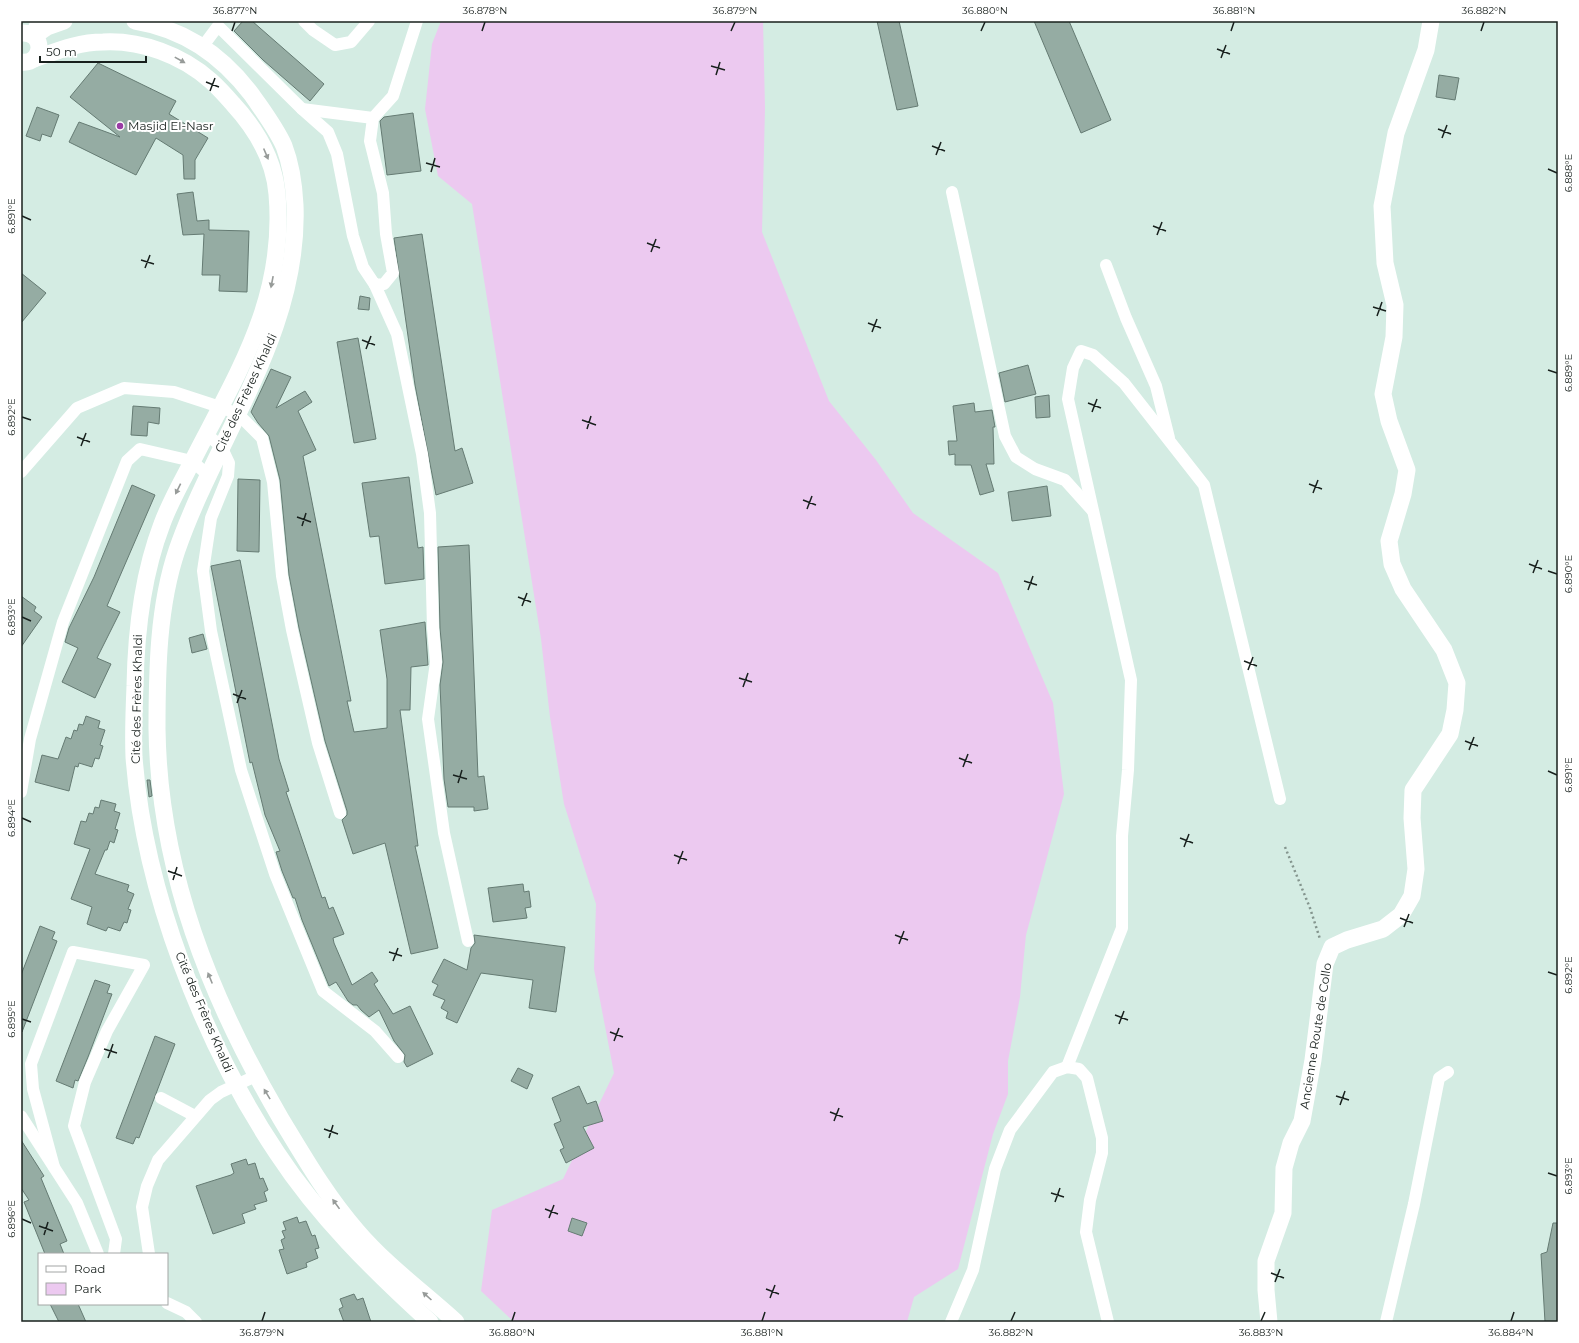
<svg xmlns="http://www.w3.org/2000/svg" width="1579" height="1343" font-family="Montserrat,sans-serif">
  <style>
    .green { fill: #ecc9f0 }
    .building { fill: #95aca3; stroke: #657b73 }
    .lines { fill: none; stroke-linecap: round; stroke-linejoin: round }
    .path { stroke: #84958e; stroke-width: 2.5; stroke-dasharray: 2 3; stroke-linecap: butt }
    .street { stroke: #fff; stroke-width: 12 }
    .secondary { stroke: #fff; stroke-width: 17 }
    .oneway { fill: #979b99 }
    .ticks { fill: none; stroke: #18201d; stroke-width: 1.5 }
    .poi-dot { fill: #9a3ca5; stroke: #fff; stroke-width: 1.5 }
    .labels { text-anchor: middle; stroke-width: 4; stroke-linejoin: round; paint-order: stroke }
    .poi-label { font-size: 12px; fill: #18201d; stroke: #fff; text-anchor: start }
    .street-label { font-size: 12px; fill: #18201d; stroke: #fff }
    .neatline { fill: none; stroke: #18201d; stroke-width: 1.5 }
    .ticks-label { font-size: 10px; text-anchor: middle; fill: #18201d }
  </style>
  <rect width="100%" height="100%" fill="#d4ece3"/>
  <path class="green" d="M441,21H763L765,108L762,232L829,401L876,460L913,513L998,573L1053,703L1064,794L1026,935L1020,997L1008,1061V1094L993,1134L958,1269L914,1297L907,1322H514L481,1291L492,1210L563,1179L614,1073L594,969L596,904L564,804L550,717L541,639L472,204L438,176L425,109L432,44Z"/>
  <g class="building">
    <path d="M243,21H252L324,84L310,101L263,60L234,31Z"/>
    <path d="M877,21H899L918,106L897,110Z"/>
    <path d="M1034,21H1069L1111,120L1081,133Z"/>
    <path d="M98,63L176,101L169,114L208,138L195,160V179H184L183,155L156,138L136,175L69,142L79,122L120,137L70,97Z"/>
    <path d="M1439,75L1459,78L1455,100L1436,97Z"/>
    <path d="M37,107L59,115L51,137L42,134L40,141L26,136Z"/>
    <path d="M413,113L421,171L387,175L380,121L384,117Z"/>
    <path d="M193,192L197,221L209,220V230L249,231L247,292L219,291L220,275H202L204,234L183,235L177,194Z"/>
    <path d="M422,234L455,451L462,448L473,483L436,495L415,385L394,238Z"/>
    <path d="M21,273L46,293L21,323Z"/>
    <path d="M360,296L370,298L369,310L358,309Z"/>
    <path d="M358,338L376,439L354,443L337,342Z"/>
    <path d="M1028,365L1036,394L1005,402L999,373Z"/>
    <path d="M271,369L291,377L276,408L305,391L312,402L298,411L316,450L303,456L351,701H347L354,732L387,728V679L380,630L425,622L428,665L411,667L410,710H400L418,846H415L438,948L411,954L385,843L353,854L342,820L347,815V811L325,741L299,628L289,575L280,480L269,436L258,423L251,412Z"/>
    <path d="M1049,395L1050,417L1036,418L1035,397Z"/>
    <path d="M974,403L975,412L992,410L995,427H993L994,464H986L994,491L980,495L971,465H955V454L949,455L948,441H957L953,406Z"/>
    <path d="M133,406L160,408L159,424L148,422L147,436L131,435Z"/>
    <path d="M409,477L418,548L423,547L424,579L385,584L379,536L370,537L362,483Z"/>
    <path d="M238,479L260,480L259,552L237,551Z"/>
    <path d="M132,485L155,495L107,606L120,612L97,658L111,664L95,698L62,682L78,648L65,642L69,628L94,577Z"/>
    <path d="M1047,486L1051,516L1012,521L1008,492Z"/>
    <path d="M469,545L478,777L484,776L488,809L474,811V807H448L444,779L440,685L443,662L440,628L438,547Z"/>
    <path d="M240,560L279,759L289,791L286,792L322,898L325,897L329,909L333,907L344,934L333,938L334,943L352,985L372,972L378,981L374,984L393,1014L410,1006L433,1054L407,1067L404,1062L405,1055L394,1041L379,1010L369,1017L361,1010L357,1005H353L348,1001L336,982L329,986L302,920L295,898H293L282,871L276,852L280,851L265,815L252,762L250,763L211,566Z"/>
    <path d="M21,596L36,607L34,611L42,617L21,647Z"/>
    <path d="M203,634L207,649L192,653L189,638Z"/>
    <path d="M86,716L100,721L98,728L105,730L100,745L103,746L99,759L95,758L92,767L79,763L78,767L75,766L69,791L35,782L42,755L58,759L66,737L71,739L74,730L77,731L79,724L83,725Z"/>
    <path d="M147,780H150L152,796L149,797Z"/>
    <path d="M101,800L116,804L114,811L120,813L115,829L118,830L114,843L110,841L107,850H105L95,874L129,885L127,891L134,894L128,909L131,910L127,923L124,922L120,931L108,927L106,931L87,924L92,907L71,899L90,849L74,844L81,821L86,822L89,813L93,814L95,807L99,808Z"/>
    <path d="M523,884L524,892L529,891L531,907L525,908L527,918L493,922L488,888Z"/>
    <path d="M40,926L55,932L52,939L57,941L22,1032L21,975Z"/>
    <path d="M474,935L565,947L556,1012L529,1008L533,980L481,973L457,1023L446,1018L448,1012L441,1008L445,1000L433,995L438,985L432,982L444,959L467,970L471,948L475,943Z"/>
    <path d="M95,980L110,985L107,993L112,994L88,1057L78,1081L75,1080L73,1088L56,1081Z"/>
    <path d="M155,1036L175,1044L139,1138L136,1137L133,1144L116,1138Z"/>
    <path d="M518,1068L533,1075L527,1089L511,1081Z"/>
    <path d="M579,1086L587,1104L596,1101L603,1121L583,1127L594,1148L566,1163L560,1150L564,1148L554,1124L561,1121L552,1098Z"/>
    <path d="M21,1140L44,1176L41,1178L67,1241L60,1244L64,1254H45L24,1202L29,1200L21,1188Z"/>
    <path d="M246,1159L248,1165L255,1163L260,1179L263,1178L268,1190L264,1192L267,1201L254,1205L256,1209L242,1214L245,1223L213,1234L196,1186L231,1175L234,1173L231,1164Z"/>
    <path d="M297,1217L299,1223L306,1221L312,1236L315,1235L319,1248L315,1249L318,1258L306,1263L307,1267L287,1274L279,1250L284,1249L281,1240L285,1238L282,1231L286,1230L283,1222Z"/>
    <path d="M572,1218L587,1223L582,1236L568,1231Z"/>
    <path d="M1553,1223H1558V1322H1545L1541,1254L1547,1252Z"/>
    <path d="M354,1294L357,1300L363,1298L371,1322H344L339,1309L343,1307L340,1299Z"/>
    <path d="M50,1304H78L86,1322H59Z"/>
  </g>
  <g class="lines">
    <path class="path" d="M1285,847L1310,908L1320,939"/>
    <g class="street">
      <path d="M304,21L313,30L335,45L351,42L369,21"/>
      <path d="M31,34L37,21"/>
      <path d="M203,46L218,26L302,109L328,132L337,154L353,236L363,267L375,285L384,284L393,273L386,234L383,193L370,141L373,118L393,96L417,21"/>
      <path d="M302,109L373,118"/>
      <path d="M952,192L1005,436L1016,457L1035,469L1065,480L1092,510"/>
      <path d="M1106,265L1126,318L1156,386L1169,438"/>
      <path d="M375,285L397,334L422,454L430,513L433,628L436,662L428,719L444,833L468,941"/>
      <path d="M206,434L221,446L229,463L228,476L211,518L203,571L211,631L241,770L275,874L323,991L375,1031L398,1057"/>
      <path d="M21,472L77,408L124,388L174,392L220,407L238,414L262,438L273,482L282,576L292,630L318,743L340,813"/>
      <path d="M21,792L30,739L63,622L127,461L140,449L192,461L208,475"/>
      <path d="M1067,1067L1122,928V836L1128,770L1131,680L1068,399L1073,368L1081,351L1093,355L1124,383L1204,485L1280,799"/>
      <path d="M161,1098L195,1116"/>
      <path d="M21,1116L77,1203L98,1254"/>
      <path d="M54,1167L33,1089L31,1064L73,952L144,965L107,1031L85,1082L74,1126L116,1239L114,1254"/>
      <path d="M149,1254L142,1207L147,1186L158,1160L210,1100L221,1092L256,1076"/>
      <path d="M167,1303L186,1312L196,1322"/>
      <path d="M951,1322L973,1270L995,1169L1010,1130L1053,1072L1067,1067L1079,1069L1087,1078L1102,1138V1153L1090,1200L1086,1232L1108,1322"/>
      <path d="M1386,1322L1414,1204L1439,1078L1448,1072"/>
    </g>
    <g class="secondary">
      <path d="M135,21C184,29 222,55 252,95C263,111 276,128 284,146C291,164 294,185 295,205C300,332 217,435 177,550C158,606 157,670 157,729C159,871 210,998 281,1119C304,1157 327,1197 357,1231C386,1265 423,1292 456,1322"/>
      <path d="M21,33C46,31 44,65 21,62"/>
      <path d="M34,36L47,27L64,21"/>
      <path d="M34,59C57,51 78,42 103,42C141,40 182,55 211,81C219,88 226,96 233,104C256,129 274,159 277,194C286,298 238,372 193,460C182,481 170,502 162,524C142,576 136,631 135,686C134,709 133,733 134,757C144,891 203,1042 277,1153C319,1217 374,1271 430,1322"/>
      <path d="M1269,1322L1266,1290V1261L1283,1213L1284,1168L1291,1143L1302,1121L1313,1060L1325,964L1332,947L1347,940L1383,929L1401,915L1412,896L1416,869L1412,818L1413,790L1450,734L1455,710L1457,683L1444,650L1403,589L1392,564L1389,541L1403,494L1407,470L1389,421L1383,394L1394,337L1395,305L1385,263L1382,206L1396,133L1426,50L1431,21"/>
    </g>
  </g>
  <defs><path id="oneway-solid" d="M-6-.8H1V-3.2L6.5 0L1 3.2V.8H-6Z"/></defs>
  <g class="oneway">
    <use href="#oneway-solid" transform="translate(180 60) rotate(29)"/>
    <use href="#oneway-solid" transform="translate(266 154) rotate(67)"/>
    <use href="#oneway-solid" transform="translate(272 282) rotate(101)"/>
    <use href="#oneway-solid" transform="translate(178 489) rotate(116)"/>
    <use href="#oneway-solid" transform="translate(210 978) rotate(-112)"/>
    <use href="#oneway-solid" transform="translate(267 1094) rotate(-121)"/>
    <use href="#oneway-solid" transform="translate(336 1204) rotate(-126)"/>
    <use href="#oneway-solid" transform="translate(427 1296) rotate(-138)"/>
  </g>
  <path class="ticks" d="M232,31L235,22M482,31L485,22M731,31L735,22M981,31L985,22M1231,31L1234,22M1481,31L1484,22M1217,49L1230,54M1221,58L1226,45M711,66L725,70M716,75L720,62M206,82L219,87M210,91L215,78M1438,129L1451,134M1442,138L1447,125M932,146L945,151M936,155L941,142M426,163L440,167M1548,169L1557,173M431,172L435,158M22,216L31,220M1153,226L1166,231M1157,235L1162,222M647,243L660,248M651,252L656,239M141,260L154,264M145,268L150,255M1373,307L1386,311M1377,316L1382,302M868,323L881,328M872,332L877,319M362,340L375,345M366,349L371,336M1548,370L1557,373M1088,403L1101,408M1092,412L1097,399M22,417L31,420M582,420L596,425M587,429L591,416M77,437L90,442M81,446L86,433M1309,484L1322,489M1313,493L1318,480M803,500L816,505M807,509L812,496M297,517L311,522M302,526L306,513M1529,564L1542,569M1548,571L1557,574M1533,573L1538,560M1024,581L1037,585M1028,590L1033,576M518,597L531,602M522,606L527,593M22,617L31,621M1244,661L1257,666M1248,670L1253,657M739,678L752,682M743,687L748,673M233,694L246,699M237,703L242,690M1465,741L1478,746M1469,750L1474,737M959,758L972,763M963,767L968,754M1548,771L1557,775M453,775L467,779M458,783L462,770M22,818L31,822M1180,838L1193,843M1184,847L1189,834M674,855L687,860M678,864L683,851M168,871L182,876M173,880L177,867M1400,918L1413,923M1404,927L1409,914M895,935L908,940M899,944L904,931M389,952L402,956M393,961L398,948M1548,972L1557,975M1115,1015L1128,1020M22,1019L31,1022M1119,1024L1124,1011M610,1032L623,1037M614,1041L619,1028M104,1049L117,1053M108,1058L113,1044M1336,1096L1349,1100M1340,1105L1345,1091M830,1112L843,1117M834,1121L839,1108M324,1129L338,1134M329,1138L333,1125M1548,1173L1557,1176M1051,1193L1064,1197M1055,1202L1060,1188M545,1209L558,1214M549,1218L554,1205M22,1219L31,1223M39,1226L53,1231M44,1235L48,1222M1271,1273L1284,1278M1275,1282L1280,1269M766,1289L779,1294M770,1298L775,1285M262,1321L265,1312M512,1321L515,1312M762,1321L765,1312M1011,1321L1015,1312M1261,1321L1265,1312M1511,1321L1514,1312"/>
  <circle class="poi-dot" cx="120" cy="126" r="4"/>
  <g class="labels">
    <g class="poi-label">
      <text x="128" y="130">Masjid El-Nasr</text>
    </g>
    <g class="street-label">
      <text transform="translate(246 393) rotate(-65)" y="4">Cité des Frères Khaldi</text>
      <text transform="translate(137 699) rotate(-89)" y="4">Cité des Frères Khaldi</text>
      <text transform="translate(204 1012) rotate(67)" y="4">Cité des Frères Khaldi</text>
      <text transform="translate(1316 1036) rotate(-81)" y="4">Ancienne Route de Collo</text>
    </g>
  </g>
  <rect width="1579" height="1343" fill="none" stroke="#ffffff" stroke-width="44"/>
  <rect x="38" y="1253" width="130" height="52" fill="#ffffff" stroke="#a3a6a5"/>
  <rect x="46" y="1266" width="20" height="6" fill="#ffffff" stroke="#a3a6a5"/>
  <text x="74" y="1273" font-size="12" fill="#18201d">Road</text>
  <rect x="46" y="1283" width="20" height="12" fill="#ecc9f0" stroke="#a3a6a5"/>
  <text x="74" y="1293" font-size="12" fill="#18201d">Park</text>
  <path d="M40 56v6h106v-6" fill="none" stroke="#18201d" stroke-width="2"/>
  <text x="46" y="56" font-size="12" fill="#18201d" stroke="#ffffff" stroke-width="3" paint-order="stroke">50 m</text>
  <rect x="22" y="22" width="1535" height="1299" class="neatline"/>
  <g class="ticks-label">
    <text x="235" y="14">36.877°N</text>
    <text x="485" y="14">36.878°N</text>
    <text x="735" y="14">36.879°N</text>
    <text x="985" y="14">36.880°N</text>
    <text x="1234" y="14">36.881°N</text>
    <text x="1484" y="14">36.882°N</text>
    <text transform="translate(1568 173) rotate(-90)" y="4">6.888°E</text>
    <text transform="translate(11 216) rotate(-90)" y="4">6.891°E</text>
    <text transform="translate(1568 373) rotate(-90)" y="4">6.889°E</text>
    <text transform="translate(11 417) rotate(-90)" y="4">6.892°E</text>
    <text transform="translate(1568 574) rotate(-90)" y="4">6.890°E</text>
    <text transform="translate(11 617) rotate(-90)" y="4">6.893°E</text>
    <text transform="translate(1568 775) rotate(-90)" y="4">6.891°E</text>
    <text transform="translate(11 818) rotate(-90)" y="4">6.894°E</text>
    <text transform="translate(1568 975) rotate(-90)" y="4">6.892°E</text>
    <text transform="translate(11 1019) rotate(-90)" y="4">6.895°E</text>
    <text transform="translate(1568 1176) rotate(-90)" y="4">6.893°E</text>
    <text transform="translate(11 1219) rotate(-90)" y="4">6.896°E</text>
    <text x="262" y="1336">36.879°N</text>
    <text x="512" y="1336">36.880°N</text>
    <text x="762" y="1336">36.881°N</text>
    <text x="1011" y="1336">36.882°N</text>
    <text x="1261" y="1336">36.883°N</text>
    <text x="1511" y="1336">36.884°N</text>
  </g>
</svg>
